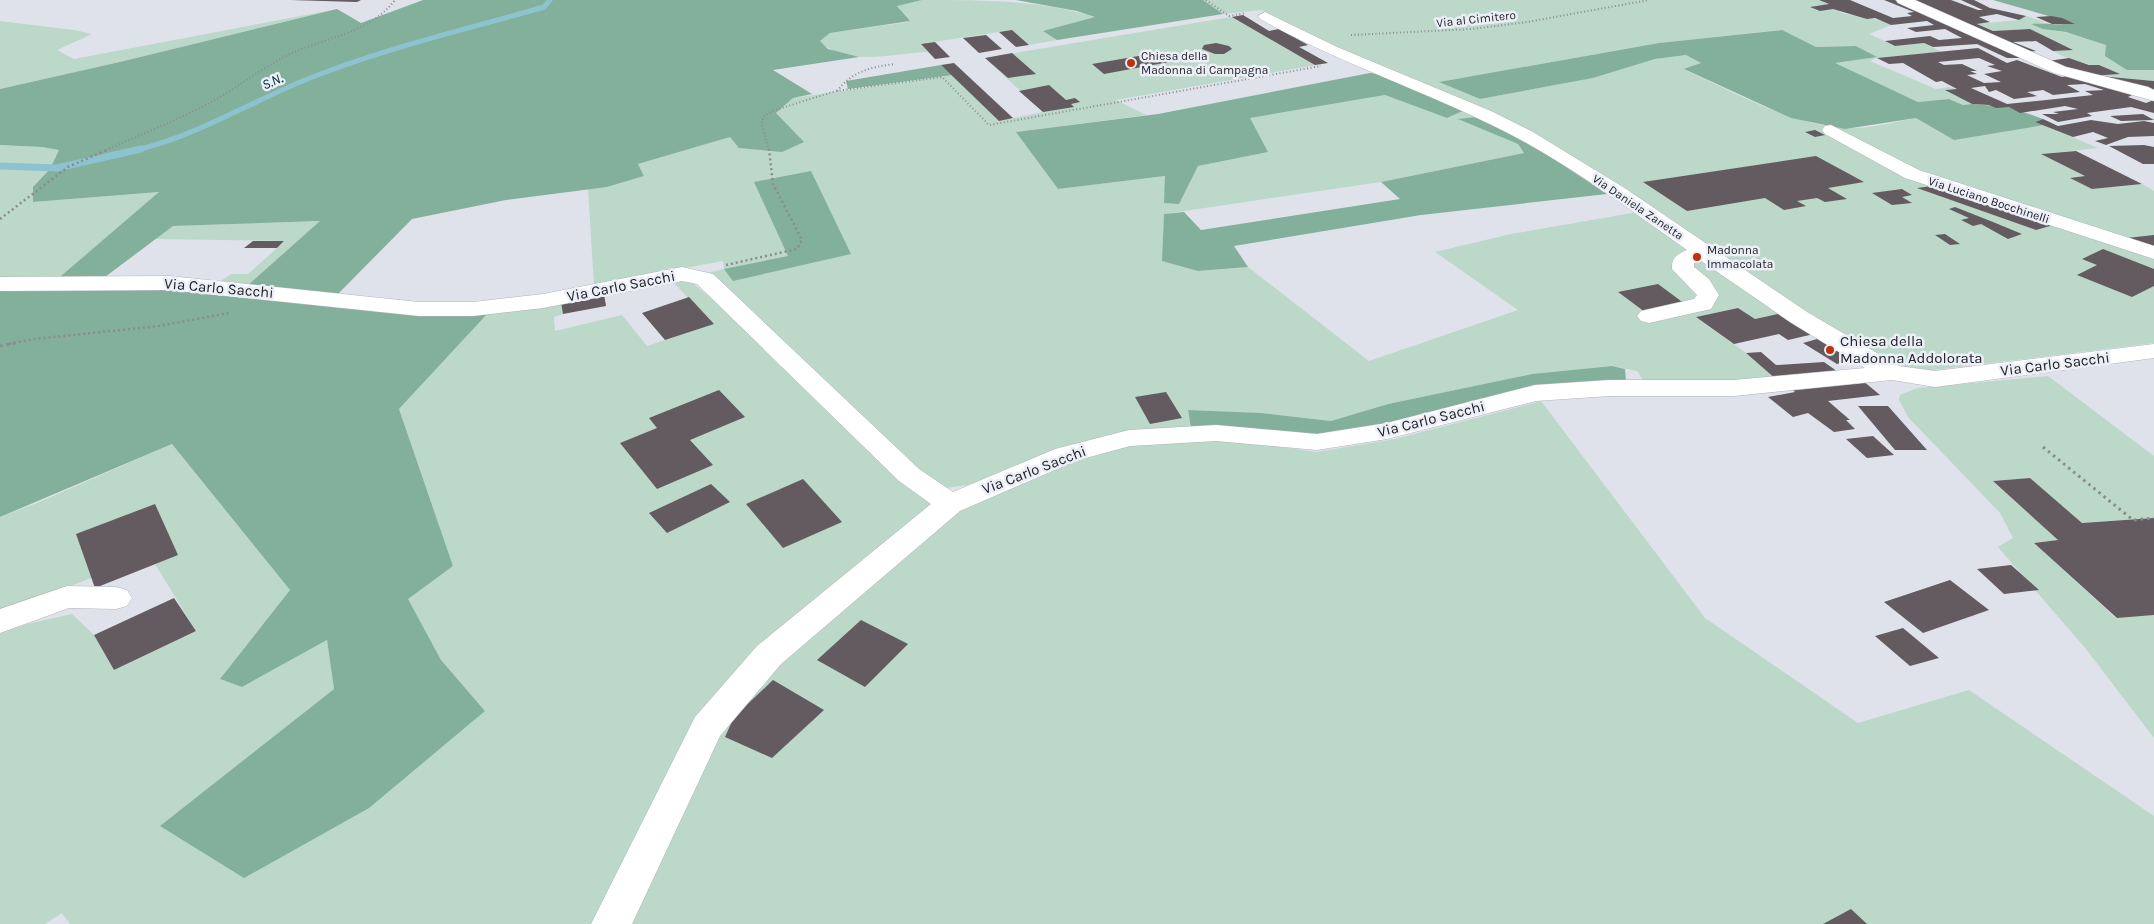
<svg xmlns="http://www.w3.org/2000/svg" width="2154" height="924" font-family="Karla,sans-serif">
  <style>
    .green { fill: #bcd8c9 }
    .forest { fill: #83b09a }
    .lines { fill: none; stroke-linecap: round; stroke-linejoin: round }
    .stream-far1 { stroke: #8dc3d0; stroke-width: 5 }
    .stream { stroke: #8dc3d0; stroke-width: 7 }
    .building { fill: #635b60; fill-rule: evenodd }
    .minor-casing { stroke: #b2b4bc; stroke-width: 1 }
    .path-far2 { stroke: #898b91; stroke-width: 2; stroke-dasharray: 1 2.5; stroke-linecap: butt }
    .path-far1 { stroke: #898b91; stroke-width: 2.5; stroke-dasharray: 2 3; stroke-linecap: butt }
    .path { stroke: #898b91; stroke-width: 3; stroke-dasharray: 2.5 4; stroke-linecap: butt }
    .minor { fill: #fff; fill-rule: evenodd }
    .poi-dot { fill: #bc320e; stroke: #eceff8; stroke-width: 2 }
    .labels { text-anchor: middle; stroke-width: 5; stroke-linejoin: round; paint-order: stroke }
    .far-street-label { font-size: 12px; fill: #222326; stroke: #eceff8 }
    .far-poi-label { font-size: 12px; fill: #222326; stroke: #eceff8; text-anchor: start }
    .far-water-label { font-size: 14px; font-style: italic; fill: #00323c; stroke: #eceff8 }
    .street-label { font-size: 15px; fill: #222326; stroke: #eceff8 }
    .poi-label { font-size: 15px; fill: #222326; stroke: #eceff8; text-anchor: start }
  </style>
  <rect width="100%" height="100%" fill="#dfe2ea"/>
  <g class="green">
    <path d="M922,0C983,0 1038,0 1096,17L1044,31L1057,40L1029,45L1012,30L921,44L928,52C895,53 845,68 820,41L830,33L909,22L897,5Z"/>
    <path d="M1203,0H1818L1829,4L1811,7C1820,11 1826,8 1834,9C1838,10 1841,13 1845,14C1863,16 1874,17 1891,25L1869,34L1895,46L1924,43L1942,52L1877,58L1870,61L1936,89L1949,87L1957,89L1946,90L1972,104L1963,105L1949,99L1918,102L1834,63L1876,57L1856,46L1816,47L1781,30L1659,43L1440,82L1480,99L1593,78L1655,59L1686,55L1701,63L1685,70C1736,93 1787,123 1843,128C1864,130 1895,122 1916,118L1925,122L2022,127L2044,125L2098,148L2042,154L2085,176L2071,178L2092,189L2142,184L2154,191V343L1925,371L1901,367L1806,316L1602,174L1261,10L1223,14Z"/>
    <path d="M337,9L124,61L0,89V21L74,30L92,34L57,50L74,59Z"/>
    <path d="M1243,15L1269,31L1279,29L1308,45L1300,47L1328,63L1116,100L1146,115L1017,132L1058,189L1166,176H1192L1198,166L1268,152L1249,118L1385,95L1447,118L1465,110L1475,117L1459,119L1518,144L1524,153L1381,182L1164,214L1163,261L1198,271L1248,267L1369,361L1518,310L1435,252L1511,234L1638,212L1782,313L1755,319L1738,308L1696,317L1746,353L1777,380L1644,381L1637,371L1612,366L1532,374L1388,404L1331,421L1262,413L1188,410L1191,428L975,484L945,488L925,477L707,273L724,269L723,261L594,285L588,189L607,187L644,176L638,164L783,121L776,113L793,98L952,75L999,121L1043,112L985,58Z"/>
    <path d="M2026,16L2045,22L2032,24C2052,33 2090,33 2107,46C2114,52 2121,63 2127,70H2154V81L2090,76L2119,74C2098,64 2072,63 2053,51C2045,45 2038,36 2030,29L1993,31L1977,24L2019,20Z"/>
    <path d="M0,145L42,147L60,150L50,169L33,187V202L160,192L54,282H0Z"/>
    <path d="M321,221L246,287L218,283L231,274H248L285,241L155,239L173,226Z"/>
    <path d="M689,280L734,317L935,508L767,647L601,924H70L62,913L45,924H0V630L72,614L94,635L114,670L196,631L155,564L95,588L91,578L0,614V517L37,503L172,444L290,590L220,679L242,687L327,640L334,689L267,742L485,711L441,660L407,598L453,566L399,409L489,312L561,302L563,314L554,317L555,331L622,315L647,346L713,324L674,283Z"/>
    <path d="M2048,376L2154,456V518L2082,523L2030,478L1993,481L2058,540L2034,543L2116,618L2154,615V738L2086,649L1998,547L2013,538L2000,513L1908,417L1899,400L1900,395L1917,388Z"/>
    <path d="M1541,401L1705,618L1858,723L1969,690L2154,816V924H626L715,736L802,637L962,507L1065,461L1132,446L1216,438L1316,452L1395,439Z"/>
  </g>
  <g class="forest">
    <path d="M423,0H922L897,6L910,21L830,33L820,41L828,49L859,57L773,70L812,94L793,98L776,113L804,142L782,152L739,148L730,137L638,164L644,176L607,187L506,200L412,219L337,295L246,287L320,221L173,226L101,280L54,282L159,192L33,202V187L50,169L59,150L42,147L0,145V89L124,61L337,9L361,23Z"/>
    <path d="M1016,0H1203L1223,14L1057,40L1043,31L1095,17L1077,11Z"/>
    <path d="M1993,0H2154V70H2127L2105,56L2106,45L2066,32L2043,29L2031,24C2045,22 2060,26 2073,23Z"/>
    <path d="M1782,30L1816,47L1856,46L1877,57L1835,63L1918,102L1949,99L1963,105L1972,104L2009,107L2043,119L2035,122L2044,125L1954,140L1916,118L1845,129L1791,118L1684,69L1701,63L1686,55L1655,59L1593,78L1480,99L1439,82L1659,43Z"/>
    <path d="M941,65L952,75L848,89L846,81Z"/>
    <path d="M1370,73L1380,74L1465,110L1447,118L1385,95L1250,118L1268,152L1198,166L1179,204L1164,203L1165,176L1058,189L1016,132L1158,114Z"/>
    <path d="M1475,117L1528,142L1607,194L1421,215L1234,246L1248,267L1198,271L1162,261L1164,214L1184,212L1201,230L1400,199L1381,182L1524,153L1518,144L1458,119Z"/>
    <path d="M811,171L851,254L733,281L724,269L788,256L754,182Z"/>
    <path d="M165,285L489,312L399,409L453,566L408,599L441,660L485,711L369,808L244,878L160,826L334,689L327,640L242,687L220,679L290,590L172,444L0,517V286Z"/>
    <path d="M1612,366L1625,369L1626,381L1387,426L1309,438L1191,428L1188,410L1262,413L1331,421L1388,404L1532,374Z"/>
  </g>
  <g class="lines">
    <path class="stream-far1" d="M136,150C198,136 255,99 315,76C389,47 468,29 544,7L550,0"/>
    <path class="stream" d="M0,166L57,168L141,149"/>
  </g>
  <g class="building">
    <path d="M290,0H361L357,2Z"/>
    <path d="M1819,0H1850L1893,18L1912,16L1907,13L1914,12L1884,0H1898L2029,58H2007L1977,44L1933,47L1924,43L1895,46L1885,41L1930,36L1939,40L1962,38L1945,29L1916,32L1907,28L1934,25L1927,21L1891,25L1875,18L1867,19L1833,9L1820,11L1810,7L1829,4Z"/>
    <path d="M1908,0H1951L1978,10H1983L1961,0H1974L1990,8L2026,16L2019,20L1997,14L1979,17L1990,22L1977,24L1993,31L2030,29L2073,50L2053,51L2036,41L2013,42L2036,51L2028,52Z"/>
    <path d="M1243,15L1269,31L1279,29L1308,45L1299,47L1328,63L1315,65L1232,17Z"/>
    <path d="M2051,16L2062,18L2075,24H2052L2036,17Z"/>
    <path d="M1012,30L1029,45L1016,47L999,32Z"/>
    <path d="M986,35L1002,49L979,53L963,38Z"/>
    <path d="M935,42L950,57L935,59L921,44Z"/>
    <path d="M1216,43L1229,46L1232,49L1224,54H1215L1202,49L1204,45Z"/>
    <path d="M1978,48L2007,63L2017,60L2062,77L2072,75L2138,92L2128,97L2146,103L2154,100V113L2131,107L2087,113L2092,116L2058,122L2042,114H2059L2053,112L2078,109L2065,106L2020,113L2009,107L1996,108L1989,105L1972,104L1945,90L1957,89L1942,81L1936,82L1903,63L1889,64L1877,58ZM1979,58L1995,65L1987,66L2002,71L1984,74L2001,82L1984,83L1967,75L1977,74L1970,71H1977L1962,64L1944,65L1938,62ZM2085,84L2104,90L2085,91L2093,95L2007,104L1971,88L1985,86L1989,92L1996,90L2014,99L2037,96L2027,92L2043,90L2053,95L2080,92L2067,85Z"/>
    <path d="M1012,53L1036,74L1008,78L985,58Z"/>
    <path d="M1156,53L1169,62L1104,74L1092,64Z"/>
    <path d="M2069,58L2089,65H2099L2120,74L2090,76L2048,61Z"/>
    <path d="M954,63L1013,118L999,121L941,65Z"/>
    <path d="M2099,76L2154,81V93Z"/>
    <path d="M1049,85L1066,100L1075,98L1080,102L1071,104L1074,107L1043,112L1019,91Z"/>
    <path d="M2143,114L2154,120L2121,121L2110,116Z"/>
    <path d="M2043,119L2058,126L2091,120L2118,124L2144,121L2154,123V136L2128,137L2106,145L2095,141L2108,138L2093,132L2073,137L2035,122Z"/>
    <path d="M1815,130L1825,135L1815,137L1805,132Z"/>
    <path d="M2144,145L2154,147V164H2143L2109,146Z"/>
    <path d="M2076,151L2142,184L2092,189L2070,178L2085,176L2041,154Z"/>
    <path d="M1816,156L1864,182L1828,188L1847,199L1825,202L1817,198L1797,201L1806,206L1784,210L1765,198L1687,211L1643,182Z"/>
    <path d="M1940,185L2057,224L2036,230L1917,188Z"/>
    <path d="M1902,189L1912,195L1902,197L1912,203L1892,205L1872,193Z"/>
    <path d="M1955,207L1993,222L2022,234L2008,239L1981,224L1973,226L1961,220L1969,218L1949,209Z"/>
    <path d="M1945,234L1960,244L1950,245L1935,235Z"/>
    <path d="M2154,235V248L2127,238Z"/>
    <path d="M253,241H284L277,248H244Z"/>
    <path d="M2103,249L2154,269V286L2132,297L2077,275L2097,265L2082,259Z"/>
    <path d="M1658,284L1685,304L1645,312L1618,292Z"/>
    <path d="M604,294L606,306L563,314L561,302Z"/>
    <path d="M689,297L714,324L665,340L642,313Z"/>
    <path d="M1738,308L1755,319L1782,313L1814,334L1788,340L1779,334L1734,344L1696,317Z"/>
    <path d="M1824,337L1858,358L1837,364L1803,343Z"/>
    <path d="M1761,352L1776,365L1824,362L1841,374L1777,380L1746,353Z"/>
    <path d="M1862,380L1880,395L1828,401L1850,420H1846L1855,429L1834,432L1808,413L1793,417L1768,397L1795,392L1790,387Z"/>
    <path d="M719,390L745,417L690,440L713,465L657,489L620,443L657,428L649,418Z"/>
    <path d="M1166,392L1182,418L1150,424L1135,397Z"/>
    <path d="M1858,406H1888L1927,450H1895Z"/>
    <path d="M1873,436L1894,455L1867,458L1846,439Z"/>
    <path d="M2030,478L2082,523L2154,518V615L2117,618L2034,543L2058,540L1993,481Z"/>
    <path d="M803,479L842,522L783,548L746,504Z"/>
    <path d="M711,484L730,502L667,533L649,513Z"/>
    <path d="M155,504L178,555L95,588L76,534Z"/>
    <path d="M2011,565L2039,590L2004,594L1977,569Z"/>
    <path d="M1950,580L1989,610L1923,633L1884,602Z"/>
    <path d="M174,598L196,631L114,670L94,635Z"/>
    <path d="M861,620L908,644L865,687L817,660Z"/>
    <path d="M1903,628L1939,658L1910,666L1875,636Z"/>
    <path d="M773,680L824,710L772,758L725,737L734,717Z"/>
    <path d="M1851,909L1867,924H1823Z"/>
  </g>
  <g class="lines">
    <g class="minor-casing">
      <g id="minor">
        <path d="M1896,0H1915L2066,67L2148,87L2154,90V101L2054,73L1898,3Z"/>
        <path d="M1265,12L1337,47L1491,111L1533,132L1626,189L1807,312L1899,366L1935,371L2154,344V358L1935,387L1892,380L1734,396H1609L1536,401L1387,439L1317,450L1216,441L1130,446L1075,461L960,511L781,664L720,736L632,924H591L695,717L757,646L931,504L899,481L697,284L682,281L543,308L473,316H419L169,290L0,291V277L169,276L419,302H473L543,294L682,267L713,274L919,469L953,492L1055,449L1129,430L1216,425L1317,434L1387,423L1535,385L1609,380H1734L1865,368L1790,322L1700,260L1694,263V267L1709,279L1719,295L1711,309L1649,323L1641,321L1637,316L1641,311L1694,299L1697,295L1672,269C1672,257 1676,255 1687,250C1626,207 1565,161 1498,128C1420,89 1337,62 1260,19L1258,16Z"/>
        <path d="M1831,125L1919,170L2154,246V259L1905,178L1825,134L1822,130L1825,126Z"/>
        <path d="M67,586L116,587L127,590L132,598L127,606L116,609L69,608L0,633V609Z"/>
      </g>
    </g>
    <g class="path-far2">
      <path d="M1206,0L1229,16L1246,13"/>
      <path d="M1351,35L1472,29L1527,22L1649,0"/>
      <path d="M837,91C853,71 871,67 895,64"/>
      <path d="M106,150C146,132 189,116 227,93C247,80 266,66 288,55C325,37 369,34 395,0"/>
      <path d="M769,150L762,126L763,117L772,111L836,91L942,77L989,125L1321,66"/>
    </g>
    <g class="path-far1">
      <path d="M0,219L68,167L109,149"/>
      <path d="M726,265L797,249L802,240L773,184L769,149"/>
      <path d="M9,344L34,339L159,326L229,313"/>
    </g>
    <g class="path">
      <path d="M0,346L15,343"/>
      <path d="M2043,447L2133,520L2154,518"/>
    </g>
    <use href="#minor" class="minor"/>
  </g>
  <g class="poi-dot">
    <circle cx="1131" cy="63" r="5"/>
    <circle cx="1697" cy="257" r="5"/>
    <circle cx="1830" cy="350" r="5"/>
  </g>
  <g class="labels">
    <g class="far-street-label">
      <text transform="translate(1476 19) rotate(-6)" y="4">Via al Cimitero</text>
      <text transform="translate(1989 200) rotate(18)" y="4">Via Luciano Bocchinelli</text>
      <text transform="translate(1638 207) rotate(34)" y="4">Via Daniela Zanetta</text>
    </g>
    <g class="far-poi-label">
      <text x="1141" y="60">Chiesa della<tspan x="1141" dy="14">Madonna di Campagna</tspan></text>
      <text x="1707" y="254">Madonna<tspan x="1707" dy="14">Immacolata</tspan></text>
    </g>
    <g class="far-water-label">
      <text transform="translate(272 81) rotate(-23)" y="5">S.N.</text>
    </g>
    <g class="street-label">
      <text transform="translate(621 286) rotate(-11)" y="5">Via Carlo Sacchi</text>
      <text transform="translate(219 288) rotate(5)" y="5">Via Carlo Sacchi</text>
      <text transform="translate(2055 364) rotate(-7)" y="5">Via Carlo Sacchi</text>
      <text transform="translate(1431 419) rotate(-14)" y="5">Via Carlo Sacchi</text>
      <text transform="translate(1034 470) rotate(-21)" y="5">Via Carlo Sacchi</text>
    </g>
    <g class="poi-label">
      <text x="1840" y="346">Chiesa della<tspan x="1840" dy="17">Madonna Addolorata</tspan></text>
    </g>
  </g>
</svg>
